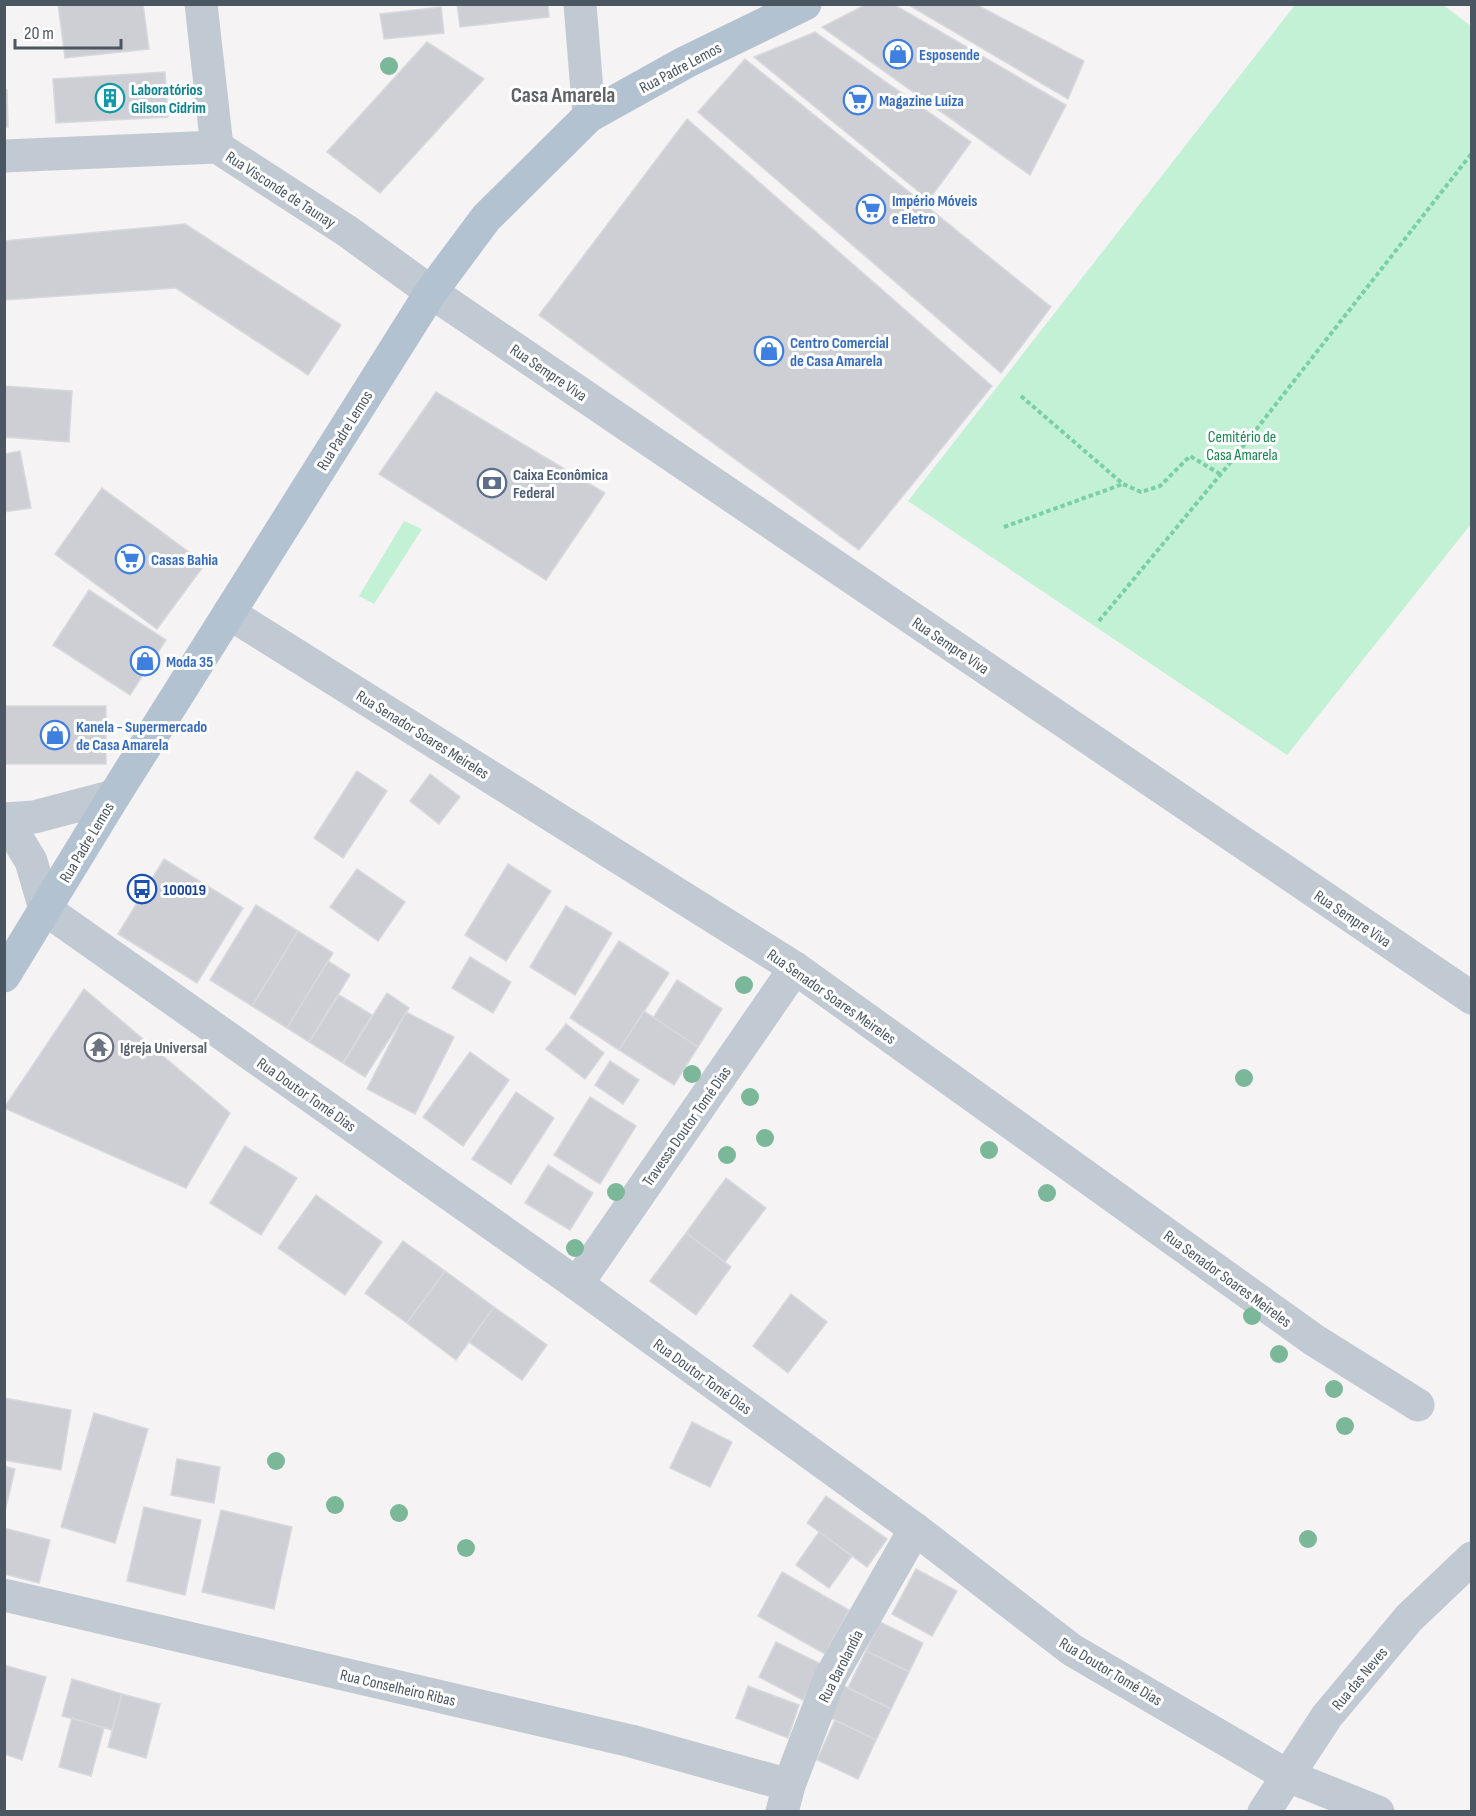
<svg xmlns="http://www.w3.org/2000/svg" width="1476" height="1816" font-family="'Sofia Sans Condensed',sans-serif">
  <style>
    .green { fill: #c3f1d5 }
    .building { fill: #cdcfd5; stroke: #d7d9de; stroke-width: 1.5 }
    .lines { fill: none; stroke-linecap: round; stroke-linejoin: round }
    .path { stroke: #7ad0a6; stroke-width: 4; stroke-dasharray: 4.5 3; stroke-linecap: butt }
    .minor { stroke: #c1cad2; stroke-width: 33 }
    .major { stroke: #b3c2d1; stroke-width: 33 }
    .tree { fill: #7bb799 }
    .labels { text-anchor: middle; stroke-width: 6; stroke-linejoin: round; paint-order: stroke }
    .shop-label { font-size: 16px; font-weight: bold; fill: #366cbe; stroke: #fff; text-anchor: start }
    .street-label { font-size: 16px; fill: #4a5661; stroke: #fff }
    .culture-label { font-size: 16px; font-weight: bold; fill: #0d838f; stroke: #fff; text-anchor: start }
    .park-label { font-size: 16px; fill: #17864f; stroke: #fff }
    .service-label { font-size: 16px; font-weight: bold; fill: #4e5e75; stroke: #fff; text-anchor: start }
    .transit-label { font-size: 16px; font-weight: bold; fill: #164399; stroke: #fff; text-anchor: start }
    .worship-label { font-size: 16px; font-weight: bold; fill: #5b616d; stroke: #fff; text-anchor: start }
    .district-label { font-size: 22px; font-weight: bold; fill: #5f6368; stroke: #fff }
  </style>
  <rect width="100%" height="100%" fill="#f5f3f3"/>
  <g class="green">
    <path d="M1295,5H1443L1471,26V524L1287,755L908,501Z"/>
    <path d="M404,521L422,529L374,604L359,596Z"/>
  </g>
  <g class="building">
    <path d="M58,4H143L149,49L65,58Z"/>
    <path d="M457,4H548L549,17L460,27Z"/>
    <path d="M867,4H893L1066,105L1030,175L822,27Z"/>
    <path d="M907,4H975L1084,61L1068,99Z"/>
    <path d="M441,7L444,33L384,39L380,14Z"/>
    <path d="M815,32L971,142L929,200L754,57Z"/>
    <path d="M427,42L484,79L380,193L327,152Z"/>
    <path d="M745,59L1051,307L1001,373L698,112Z"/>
    <path d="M165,72L168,117L56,123L53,79Z"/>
    <path d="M4,90H7L8,127H4Z"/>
    <path d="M687,119L992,386L859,550L539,315Z"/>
    <path d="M185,224L341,325L308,375L176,288L4,300V241Z"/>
    <path d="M4,386L72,391L69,442L4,437Z"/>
    <path d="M436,392L605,493L546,580L379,474Z"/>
    <path d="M20,451L31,508L4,512V454Z"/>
    <path d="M102,488L205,564L157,629L55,554Z"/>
    <path d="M89,590L166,640L130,695L53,645Z"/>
    <rect x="4" y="706" width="102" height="58"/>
    <path d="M357,771L387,791L343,858L314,838Z"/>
    <path d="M430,774L460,797L439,824L410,801Z"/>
    <path d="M164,859L243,908L197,983L118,934Z"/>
    <path d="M508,864L551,891L506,961L465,935Z"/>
    <path d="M357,869L405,902L378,941L330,907Z"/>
    <path d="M256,905L298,931L252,1006L210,980Z"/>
    <path d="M566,906L612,933L575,995L530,967Z"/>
    <path d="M298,931L333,953L287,1028L252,1006Z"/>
    <path d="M619,941L669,973L619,1050L570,1018Z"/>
    <path d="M470,957L511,982L493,1013L452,988Z"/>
    <path d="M328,961L350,975L309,1042L287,1028Z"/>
    <path d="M677,980L722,1009L698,1047L653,1018Z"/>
    <path d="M84,989L230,1113L186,1188L4,1108Z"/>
    <path d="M387,993L409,1008L365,1077L343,1063Z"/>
    <path d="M339,995L372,1015L343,1063L309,1042Z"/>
    <path d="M644,1011L698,1047L674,1085L619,1050Z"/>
    <path d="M406,1012L454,1037L415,1114L367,1089Z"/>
    <path d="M566,1024L604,1053L585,1079L546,1049Z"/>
    <path d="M470,1052L509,1080L463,1146L423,1117Z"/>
    <path d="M610,1061L639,1080L623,1104L595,1085Z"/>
    <path d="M516,1092L554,1118L511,1184L472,1159Z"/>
    <path d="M590,1097L636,1126L600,1184L554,1155Z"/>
    <path d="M245,1146L297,1178L261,1235L210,1203Z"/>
    <path d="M548,1165L593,1193L570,1230L525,1203Z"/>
    <path d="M726,1178L766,1208L725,1262L686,1233Z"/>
    <path d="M316,1195L382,1242L345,1295L278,1248Z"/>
    <path d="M686,1233L731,1267L696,1315L650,1281Z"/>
    <path d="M403,1241L445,1271L407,1323L365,1293Z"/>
    <path d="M445,1271L494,1307L456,1360L407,1323Z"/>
    <path d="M791,1294L827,1322L788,1373L753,1346Z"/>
    <path d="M494,1307L547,1345L522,1380L469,1342Z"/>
    <path d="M4,1398L71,1410L61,1470L4,1460Z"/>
    <path d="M94,1413L148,1429L115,1543L61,1527Z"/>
    <path d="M692,1422L732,1442L710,1487L670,1468Z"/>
    <path d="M177,1459L220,1467L214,1503L171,1495Z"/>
    <path d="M4,1466L15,1469L4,1516Z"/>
    <path d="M826,1496L887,1539L867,1567L807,1523Z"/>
    <path d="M144,1507L201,1520L185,1595L127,1581Z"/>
    <path d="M221,1510L292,1527L274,1609L202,1592Z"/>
    <path d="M4,1528L50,1540L39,1583L4,1574Z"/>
    <path d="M819,1532L852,1556L829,1588L796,1565Z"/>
    <path d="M916,1569L957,1591L932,1636L892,1614Z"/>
    <path d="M782,1572L849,1610L825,1654L758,1616Z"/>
    <path d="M880,1622L923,1643L909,1672L866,1651Z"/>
    <path d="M776,1642L821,1664L803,1700L759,1677Z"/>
    <path d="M866,1651L909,1672L891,1709L848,1688Z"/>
    <path d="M4,1665L46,1677L22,1760L4,1754Z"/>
    <path d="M72,1679L122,1694L112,1730L62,1716Z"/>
    <path d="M838,1683L891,1709L876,1740L823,1714Z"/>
    <path d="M748,1686L799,1705L788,1738L736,1718Z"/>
    <path d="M122,1694L160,1704L146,1758L108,1747Z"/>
    <path d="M72,1718L104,1728L91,1776L59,1767Z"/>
    <path d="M835,1720L876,1740L858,1779L817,1760Z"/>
  </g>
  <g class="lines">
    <g class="path">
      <path d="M1021,396L1123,484L1141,492L1160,486L1190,456L1220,474"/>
      <path d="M1004,527L1123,484"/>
      <path d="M1099,621L1230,463L1472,153"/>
    </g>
    <g class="minor">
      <path d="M201,4L217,147"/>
      <path d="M580,4L589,116"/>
      <path d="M4,156L217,147L347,231L431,292L1472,998"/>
      <path d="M229,613L795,968L1314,1340L1418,1405"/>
      <path d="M4,819L34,817L114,796"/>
      <path d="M4,831L17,838L31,861L45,909L577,1284L915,1529L1072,1650L1288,1776L1378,1812"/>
      <path d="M577,1284L795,968"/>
      <path d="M4,1595L631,1741L789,1785"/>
      <path d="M782,1812L789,1785L830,1678L915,1529"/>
      <path d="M1264,1812L1327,1716L1409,1618L1472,1558"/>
    </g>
    <path class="major" d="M4,976L114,796L431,292L486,218L589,116L686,62L805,4"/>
  </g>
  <g class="tree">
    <circle cx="389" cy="66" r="9"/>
    <circle cx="744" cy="985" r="9"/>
    <circle cx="692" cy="1074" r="9"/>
    <circle cx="1244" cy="1078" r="9"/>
    <circle cx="750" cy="1097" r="9"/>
    <circle cx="765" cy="1138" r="9"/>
    <circle cx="989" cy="1150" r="9"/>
    <circle cx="727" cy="1155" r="9"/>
    <circle cx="616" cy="1192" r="9"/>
    <circle cx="1047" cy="1193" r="9"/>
    <circle cx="575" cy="1248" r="9"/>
    <circle cx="1252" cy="1316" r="9"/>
    <circle cx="1279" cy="1354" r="9"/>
    <circle cx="1334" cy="1389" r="9"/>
    <circle cx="1345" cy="1426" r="9"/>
    <circle cx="276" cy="1461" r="9"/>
    <circle cx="335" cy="1505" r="9"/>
    <circle cx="399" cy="1513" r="9"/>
    <circle cx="1308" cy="1539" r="9"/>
    <circle cx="466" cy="1548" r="9"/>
  </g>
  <defs>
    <g id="shop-ring" transform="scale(1.5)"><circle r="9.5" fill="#fff" stroke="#3f7fe0" stroke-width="1.5"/><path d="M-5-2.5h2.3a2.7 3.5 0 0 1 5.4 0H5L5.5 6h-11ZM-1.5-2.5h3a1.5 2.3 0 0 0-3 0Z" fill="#3f7fe0"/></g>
    <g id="building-ring" transform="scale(1.5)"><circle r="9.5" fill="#fff" stroke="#0f9aa8" stroke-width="1.5"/><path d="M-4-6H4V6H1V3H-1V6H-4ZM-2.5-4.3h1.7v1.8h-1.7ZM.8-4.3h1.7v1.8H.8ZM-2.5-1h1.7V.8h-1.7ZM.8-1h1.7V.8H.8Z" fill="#0f9aa8"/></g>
    <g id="supermarket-ring" transform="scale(1.5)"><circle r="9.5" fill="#fff" stroke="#3f7fe0" stroke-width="1.5"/><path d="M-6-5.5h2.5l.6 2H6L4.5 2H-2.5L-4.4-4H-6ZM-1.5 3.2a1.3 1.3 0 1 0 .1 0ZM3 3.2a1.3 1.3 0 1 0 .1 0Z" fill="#3f7fe0"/></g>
    <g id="bank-ring" transform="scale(1.5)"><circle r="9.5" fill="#fff" stroke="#5c6f8a" stroke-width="1.5"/><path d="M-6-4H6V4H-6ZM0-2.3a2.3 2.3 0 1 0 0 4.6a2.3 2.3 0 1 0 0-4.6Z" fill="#5c6f8a"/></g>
    <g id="bus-ring" transform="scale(1.5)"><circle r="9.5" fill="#fff" stroke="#1a4fb4" stroke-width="1.5"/><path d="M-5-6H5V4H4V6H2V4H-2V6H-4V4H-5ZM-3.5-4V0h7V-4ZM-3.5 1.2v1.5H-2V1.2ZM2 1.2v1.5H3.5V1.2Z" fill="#1a4fb4"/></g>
    <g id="temple-ring" transform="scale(1.5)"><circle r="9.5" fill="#fff" stroke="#6b7280" stroke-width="1.5"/><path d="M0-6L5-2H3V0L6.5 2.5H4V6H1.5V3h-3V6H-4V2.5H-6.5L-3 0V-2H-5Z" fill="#6b7280"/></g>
  </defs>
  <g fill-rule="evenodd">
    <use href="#shop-ring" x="898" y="54"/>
    <use href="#building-ring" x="110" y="98"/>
    <use href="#supermarket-ring" x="858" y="100"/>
    <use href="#supermarket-ring" x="871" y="209"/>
    <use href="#shop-ring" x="769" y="351"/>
    <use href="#bank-ring" x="492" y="483"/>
    <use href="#supermarket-ring" x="130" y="559"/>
    <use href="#shop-ring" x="145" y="661"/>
    <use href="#shop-ring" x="55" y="735"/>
    <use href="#bus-ring" x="142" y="889"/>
    <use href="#temple-ring" x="99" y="1047"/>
  </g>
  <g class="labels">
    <g class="shop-label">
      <text x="919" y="60">Esposende</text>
      <text x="879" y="106">Magazine Luiza</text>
      <text x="892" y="206">Império Móveis<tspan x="892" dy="18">e Eletro</tspan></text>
      <text x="790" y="348">Centro Comercial<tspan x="790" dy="18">de Casa Amarela</tspan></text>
      <text x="151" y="565">Casas Bahia</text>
      <text x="166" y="667">Moda 35</text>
      <text x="76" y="732">Kanela - Supermercado<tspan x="76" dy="18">de Casa Amarela</tspan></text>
    </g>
    <g class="street-label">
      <text transform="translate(680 67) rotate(-28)" y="6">Rua Padre Lemos</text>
      <text transform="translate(281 189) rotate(33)" y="6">Rua Visconde de Taunay</text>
      <text transform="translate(549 372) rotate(34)" y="6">Rua Sempre Viva</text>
      <text transform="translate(344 430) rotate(-58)" y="6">Rua Padre Lemos</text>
      <text transform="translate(951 645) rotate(34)" y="6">Rua Sempre Viva</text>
      <text transform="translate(423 734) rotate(32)" y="6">Rua Senador Soares Meireles</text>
      <text transform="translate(86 842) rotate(-59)" y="6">Rua Padre Lemos</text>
      <text transform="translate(1353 918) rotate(34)" y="6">Rua Sempre Viva</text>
      <text transform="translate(832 996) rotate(35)" y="6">Rua Senador Soares Meireles</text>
      <text transform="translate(307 1094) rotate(35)" y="6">Rua Doutor Tomé Dias</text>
      <text transform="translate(686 1126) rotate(-55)" y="6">Travessa Doutor Tomé Dias</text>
      <text transform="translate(1228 1278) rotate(36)" y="6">Rua Senador Soares Meireles</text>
      <text transform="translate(703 1376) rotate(36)" y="6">Rua Doutor Tomé Dias</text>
      <text transform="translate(840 1666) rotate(-63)" y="6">Rua Barolandia</text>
      <text transform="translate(1111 1671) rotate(31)" y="6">Rua Doutor Tomé Dias</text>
      <text transform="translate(1359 1678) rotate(-50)" y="6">Rua das Neves</text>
      <text transform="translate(398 1687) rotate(13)" y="6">Rua Conselheiro Ribas</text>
    </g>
    <g class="culture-label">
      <text x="131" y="95">Laboratórios<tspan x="131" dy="18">Gilson Cidrim</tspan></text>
    </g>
    <g class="park-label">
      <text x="1242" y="442">Cemitério de<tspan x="1242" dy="18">Casa Amarela</tspan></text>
    </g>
    <g class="service-label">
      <text x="513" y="480">Caixa Econômica<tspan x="513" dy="18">Federal</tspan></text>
    </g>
    <g class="transit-label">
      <text x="163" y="895">100019</text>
    </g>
    <g class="worship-label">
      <text x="120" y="1053">Igreja Universal</text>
    </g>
    <g class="district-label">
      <text x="563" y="102">Casa Amarela</text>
    </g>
  </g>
  <rect width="1476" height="1816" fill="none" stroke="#4a5661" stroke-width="12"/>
  <path d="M15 39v9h106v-9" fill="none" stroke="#4a5661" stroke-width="3"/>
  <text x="24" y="39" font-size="18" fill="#4a5661" stroke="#ffffff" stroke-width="4.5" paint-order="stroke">20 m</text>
</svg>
